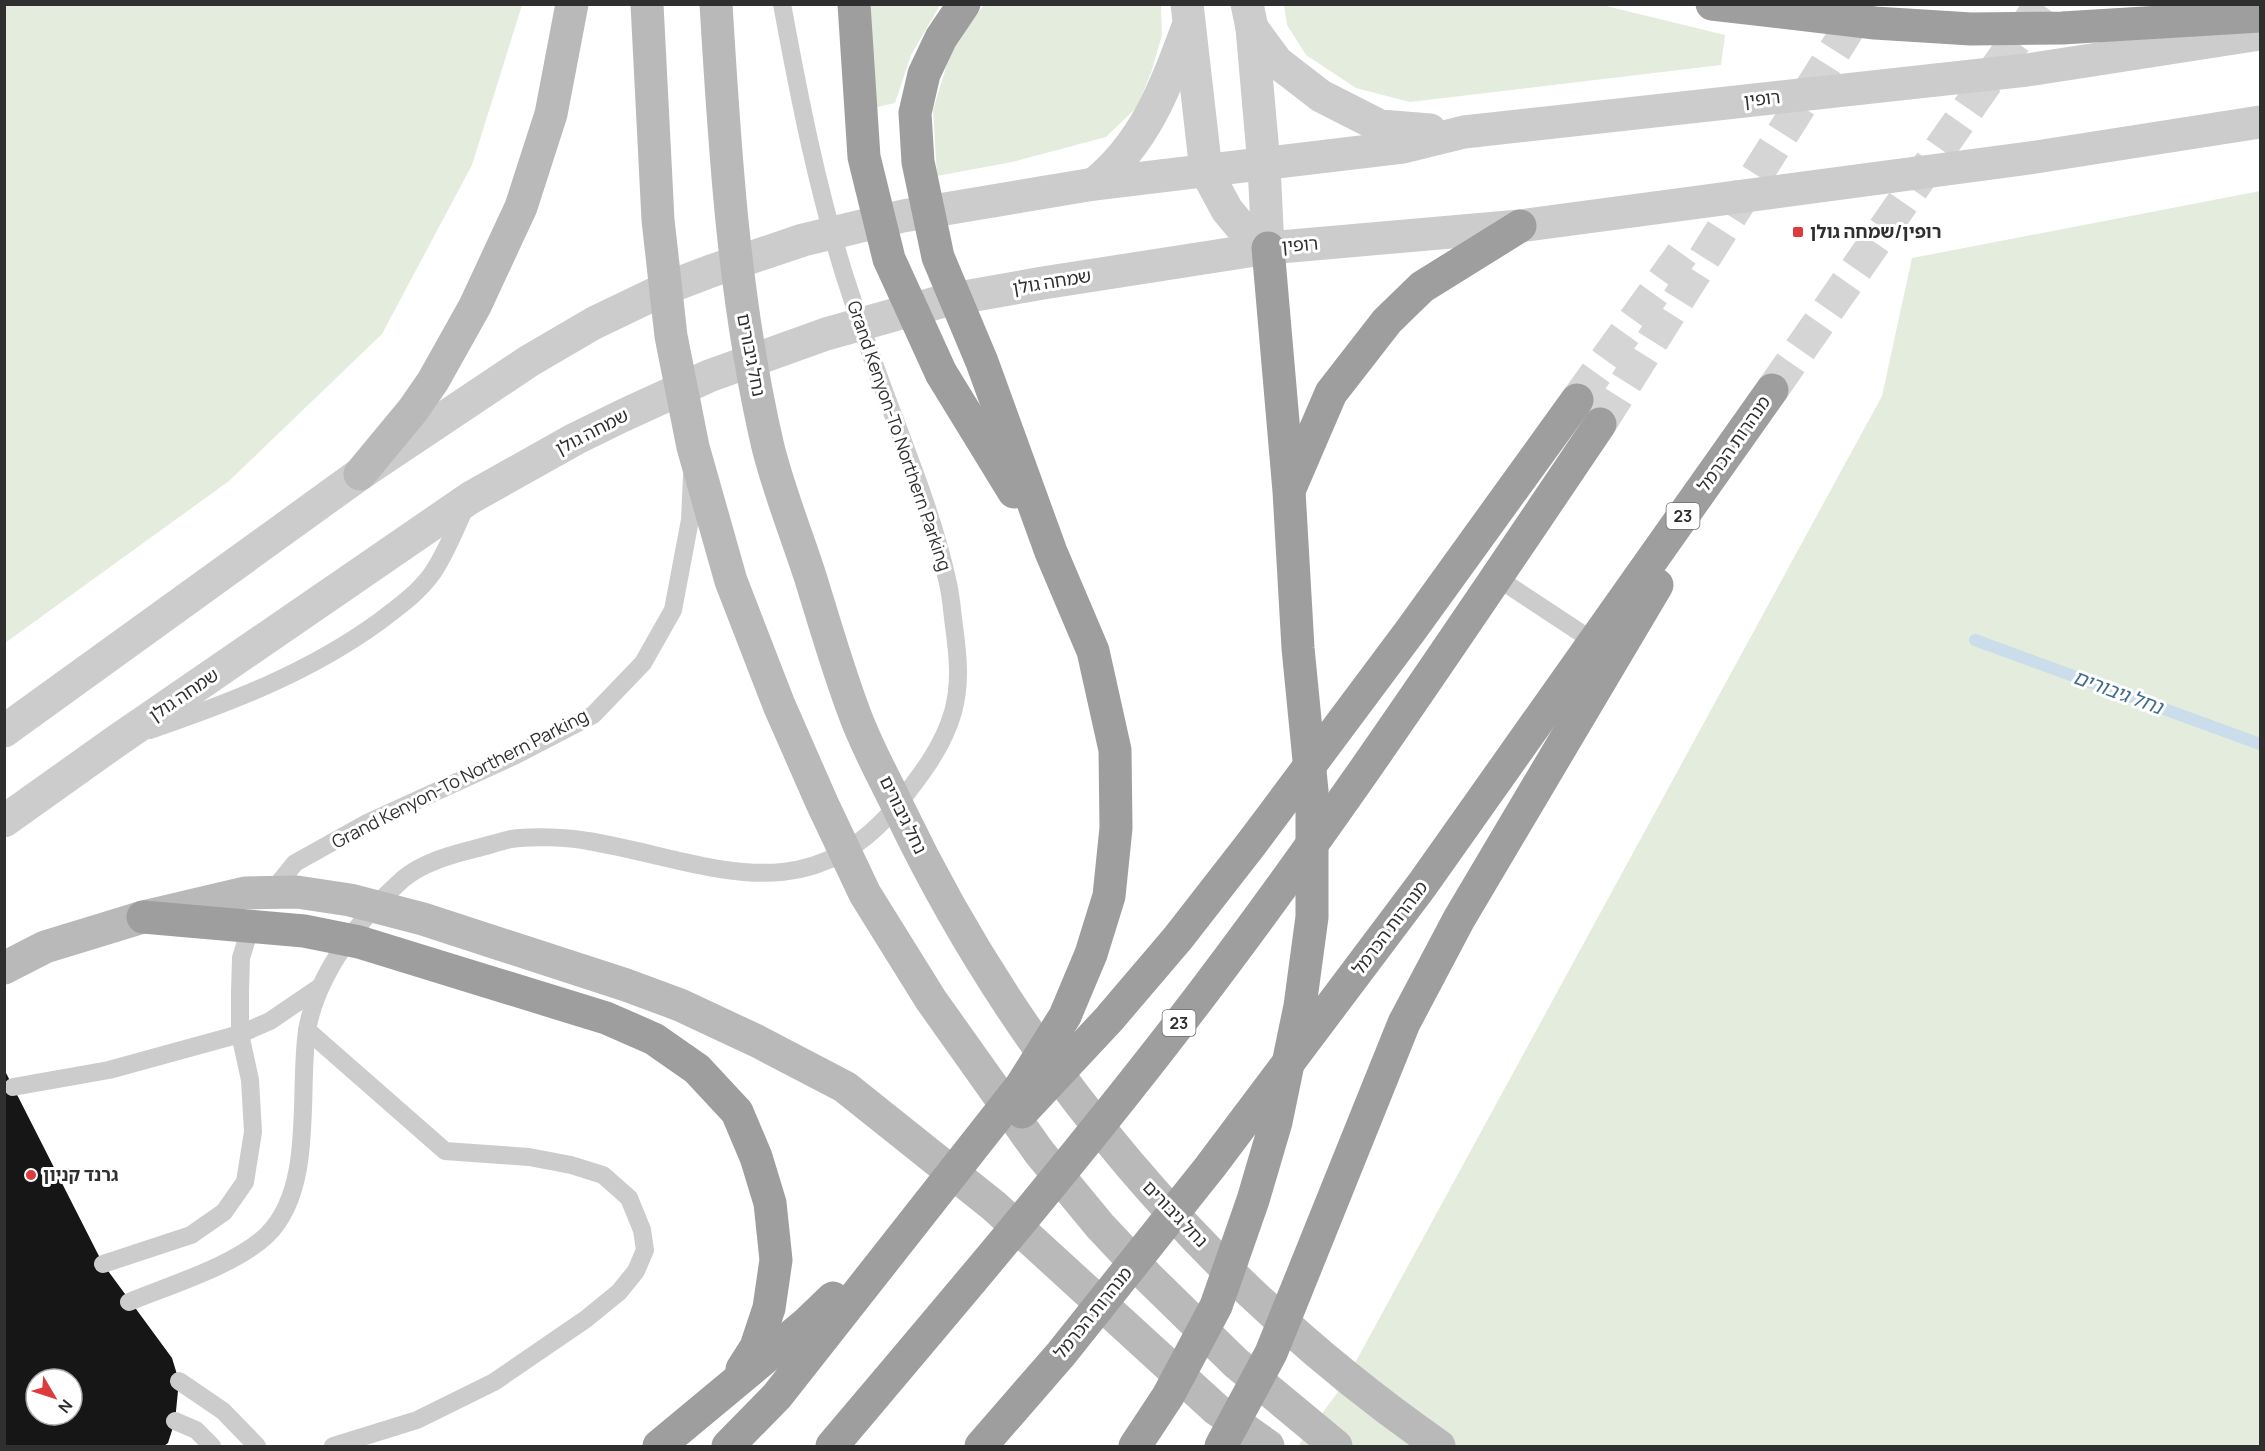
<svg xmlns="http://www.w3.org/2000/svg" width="2265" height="1451" font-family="Manrope,'Noto Sans Hebrew',sans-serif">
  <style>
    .green { fill: #e4ecde }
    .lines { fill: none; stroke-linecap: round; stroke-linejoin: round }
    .stream { stroke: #cbdcea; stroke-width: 12 }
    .building { fill: #161616; fill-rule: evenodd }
    .trunk-tunnel { stroke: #d5d5d5; stroke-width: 33; stroke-dasharray: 33 16; stroke-linecap: butt }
    .service { stroke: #ccc; stroke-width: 18 }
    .tertiary { stroke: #ccc; stroke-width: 33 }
    .secondary { stroke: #b9b9b9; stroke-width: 33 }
    .trunk { stroke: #9e9e9e; stroke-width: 33 }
    .poi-dot { fill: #dd3a3c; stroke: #fff; stroke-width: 2 }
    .labels { text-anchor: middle; stroke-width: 6; stroke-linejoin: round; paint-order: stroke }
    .shield { fill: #fff; stroke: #6d6d6d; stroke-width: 1.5 }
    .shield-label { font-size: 16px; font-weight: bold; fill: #2f2f2f }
    .street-label { font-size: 18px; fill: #2f2f2f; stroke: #fff }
    .poi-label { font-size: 18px; font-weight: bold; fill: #2f2f2f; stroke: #fff; text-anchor: start }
    .water-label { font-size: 20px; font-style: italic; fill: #416b8e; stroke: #fff }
  </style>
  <rect width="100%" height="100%" fill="#fff"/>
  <g class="green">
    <path d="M5,4L522,5L472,165L382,334L229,481L5,643Z"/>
    <path d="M868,5H940L911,55L895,103L873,108Z"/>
    <path d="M984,5H1161L1162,35L1151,73L1137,107L1106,137L1012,162L937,176L933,110L952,48Z"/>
    <path d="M1284,5H1602L1725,35L1721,65L1410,102L1356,88L1306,55L1287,25Z"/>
    <path d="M2260,191V1446H1298L1343,1385L1882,396L1912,258Z"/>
  </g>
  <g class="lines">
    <path class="stream" d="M1975,640L2260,744"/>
  </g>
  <path class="building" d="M4,1069L103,1264L172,1358L179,1381L175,1421L168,1443L164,1446H4ZM36,1379H72V1415H36Z"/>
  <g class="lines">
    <g class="trunk-tunnel">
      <path d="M1772,390L2041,4"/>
      <path d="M1577,400L1687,247"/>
      <path d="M1600,424L1864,4"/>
    </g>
    <g class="service">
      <path d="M1496,577L1593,641"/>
      <path d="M150,730C232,702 310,672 380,621C398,607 417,594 431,575C444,558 456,527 466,506"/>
      <path d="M270,894L295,863L365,824L516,755L593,715L643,663L673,610L690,520L692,476"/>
      <path d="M307,1030L445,1151L529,1157L571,1165L603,1175L629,1198L642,1230L645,1250L636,1271L619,1292L586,1319L494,1382L417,1420L333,1446"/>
      <path d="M13,1087L109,1070L240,1034L270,1021L320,987"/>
      <path d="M103,1264L191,1235L224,1212L245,1182L253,1132L250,1080L240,1034V992L241,958L253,919"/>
      <path d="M129,1302C170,1285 236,1265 267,1235C315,1188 298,1092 307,1031C316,975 361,916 403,879C422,863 450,855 474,849C486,846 499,842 511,839C530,836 569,837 588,841C708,861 805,918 899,803C921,775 943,747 953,712C961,683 958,656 954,626C952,611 951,594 947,579C933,516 908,456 886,396C871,357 858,317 845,277C817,188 799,96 782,4"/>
      <path d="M179,1381L223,1411L257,1446"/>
      <path d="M175,1421L196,1430L212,1446"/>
    </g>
    <g class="tertiary">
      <path d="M1187,4L1206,171L1227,210L1242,228L1268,248"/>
      <path d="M1247,4L1252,28L1264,165L1268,248"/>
      <path d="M1252,28L1277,62L1321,96L1380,126L1430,130"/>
      <path d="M1094,184C1145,143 1165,88 1187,29"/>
      <path d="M4,731L360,474L529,361L594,323L669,287L711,271L803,240L903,216L1094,184L1403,147L1464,132L2027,70L2260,34"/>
      <path d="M4,821L115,742L470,498L575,439L622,416L709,376L826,334L947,300L1043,283L1268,248L1520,226L2036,157L2260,122"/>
    </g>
    <g class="secondary">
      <path d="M647,4L658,220L671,336L693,447L731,581L779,705L822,803L865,894L931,1000L1039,1152L1100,1226L1149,1278L1236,1363L1336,1446"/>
      <path d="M716,4C725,154 734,301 768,447C779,491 796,533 810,576C824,621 837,667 854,712C866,746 885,779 900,811C1021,1064 1209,1286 1439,1446"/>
      <path d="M360,474L413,410L433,381L475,306L521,207L551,114L572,4"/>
      <path d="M4,968L45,947L143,917L245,893L297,892L350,900L423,919L626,985L680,1005L757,1041L845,1087L994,1206L1216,1409L1268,1446"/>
    </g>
    <g class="trunk">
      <path d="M854,4L864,157L889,259L941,373L1014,492"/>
      <path d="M1712,4L1875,23L1971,29L2062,28L2260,16"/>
      <path d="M1291,486L1331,393L1387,321L1422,287L1520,226"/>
      <path d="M143,917L304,931L359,942L606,1018L654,1039L697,1069L737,1112L756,1157L770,1203L776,1260L769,1308L756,1347L742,1369"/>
      <path d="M1022,1112L1109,1019L1178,938L1252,843L1411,630L1577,400"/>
      <path d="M659,1446L807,1323L833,1298"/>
      <path d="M728,1446L777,1396L1021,1086L1065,1016L1091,954L1109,896L1116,828L1115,750L1093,651L1051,552L982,362L938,257L918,162L915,113L924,74L941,38L964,4"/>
      <path d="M832,1446C941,1317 1051,1188 1155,1055C1314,852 1456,637 1600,424"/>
      <path d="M981,1446L1061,1354L1210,1167L1422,885L1772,390"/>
      <path d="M1135,1446L1168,1396L1216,1306L1253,1200L1276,1122L1300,1006L1312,917V791L1298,648L1289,491L1268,248"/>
      <path d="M1221,1446L1271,1353L1404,1023L1459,919L1657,585"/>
    </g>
  </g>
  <g class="poi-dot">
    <rect x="1792" y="226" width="12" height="12" rx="3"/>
    <circle cx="31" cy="1175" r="6"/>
  </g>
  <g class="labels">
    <g class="shield">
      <rect x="1666.5" y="503" width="33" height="26" rx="4.5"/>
      <rect x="1162.5" y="1010" width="33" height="26" rx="4.5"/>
    </g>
    <g class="shield-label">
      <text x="1683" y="522">23</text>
      <text x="1179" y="1029">23</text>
    </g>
    <g class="street-label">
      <text transform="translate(1762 99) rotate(-6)" y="6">רופין</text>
      <text transform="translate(1300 245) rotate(-5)" y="6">רופין</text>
      <text transform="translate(1052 282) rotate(-9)" y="6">שמחה גולן</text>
      <text transform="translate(751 355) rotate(79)" y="6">נחל גיבורים</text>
      <text transform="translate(592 432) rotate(-27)" y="6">שמחה גולן</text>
      <text transform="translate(899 436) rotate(71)" y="6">Grand Kenyon-To Northern Parking</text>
      <text transform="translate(1734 444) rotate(-55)" y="6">מנהרות הכרמל</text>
      <text transform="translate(184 695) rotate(-34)" y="6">שמחה גולן</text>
      <text transform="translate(460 779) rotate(-27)" y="6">Grand Kenyon-To Northern Parking</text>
      <text transform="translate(903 815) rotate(64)" y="6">נחל גיבורים</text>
      <text transform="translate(1390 928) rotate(-53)" y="6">מנהרות הכרמל</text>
      <text transform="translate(1175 1214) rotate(46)" y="6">נחל גיבורים</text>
      <text transform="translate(1093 1313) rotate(-51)" y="6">מנהרות הכרמל</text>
    </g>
    <g class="poi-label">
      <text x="1810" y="238">רופין/שמחה גולן</text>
      <text x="43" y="1181">גרנד קניון</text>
    </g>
    <g class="water-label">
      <text transform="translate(2118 692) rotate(20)" y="7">נחל גיבורים</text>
    </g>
  </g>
  <rect width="2265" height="1451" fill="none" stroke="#2f2f2f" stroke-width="12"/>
  <g transform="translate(54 1397) rotate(129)"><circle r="28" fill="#ffffff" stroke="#acacac" stroke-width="1.5"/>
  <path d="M0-4.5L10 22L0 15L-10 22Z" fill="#dd3a3c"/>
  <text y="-9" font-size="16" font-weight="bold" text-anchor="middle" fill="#2f2f2f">N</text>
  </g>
</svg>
